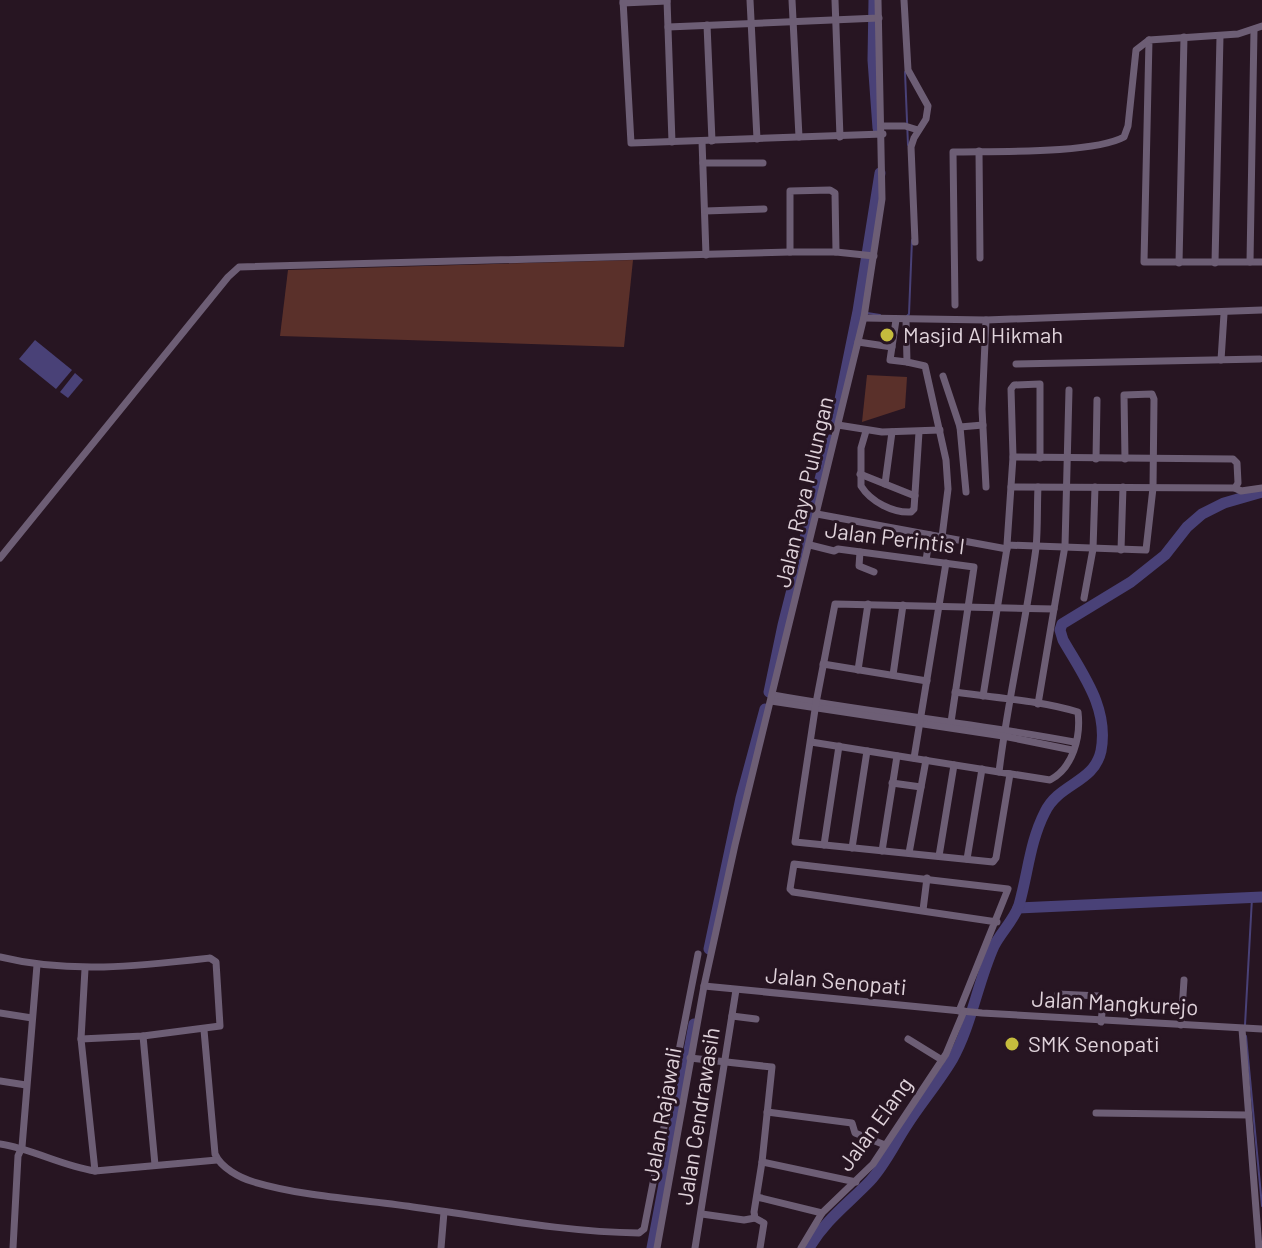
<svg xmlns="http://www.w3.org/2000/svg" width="1262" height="1248" font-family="Barlow,sans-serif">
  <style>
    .green { fill: #5a302a }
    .water { fill: #494177 }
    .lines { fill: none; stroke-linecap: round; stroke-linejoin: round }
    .stream { stroke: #494177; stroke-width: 2 }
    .river { stroke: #494177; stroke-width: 11 }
    .minor { stroke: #6d5e75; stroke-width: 7 }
    .poi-dot { fill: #c5bc3d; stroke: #271522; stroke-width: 3 }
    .labels { text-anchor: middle; stroke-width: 6; stroke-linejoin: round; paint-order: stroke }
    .poi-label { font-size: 22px; fill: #e0d3db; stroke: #271522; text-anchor: start }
    .street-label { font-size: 22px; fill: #e0d3db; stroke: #271522 }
  </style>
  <rect width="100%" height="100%" fill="#271522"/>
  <g class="green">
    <path d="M633,260L624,347L280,336L288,270Z"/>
    <path d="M867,375L907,377L905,408L862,422Z"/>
  </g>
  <g class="water">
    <path d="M35,340L72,370L56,389L19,359Z"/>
    <path d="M75,373L83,380L68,398L60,392Z"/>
  </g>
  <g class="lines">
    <g class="stream">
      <path d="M905,72L908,145"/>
      <path d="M867,313L880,315"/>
      <path d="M907,316L909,314L912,240"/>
      <path d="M1245,1025L1252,898"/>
      <path d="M1246,1036L1262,1206"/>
    </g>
    <g class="river">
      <path d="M874,0L873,60L878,128"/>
      <path d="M835,424L858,311L880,173"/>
      <path d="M769,692L783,625L830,440"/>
      <path d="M1018,908L1262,897"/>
      <path d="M709,949L741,798L765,709"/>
      <path d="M652,1248L694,1024"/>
      <path d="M809,1248C826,1219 848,1204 870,1181C885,1165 895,1143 907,1125C921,1103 939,1082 952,1060C972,1024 977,984 994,946C1001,932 1014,920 1019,905C1028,873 1030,841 1045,812C1059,783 1094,783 1101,751C1109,708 1083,675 1063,640L1060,630L1062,624L1131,582L1165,555L1187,527L1202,514L1224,503L1262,492"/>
    </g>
    <g class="minor">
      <path d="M623,0L631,143L883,134"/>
      <path d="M667,0L672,142"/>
      <path d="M750,0L757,139"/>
      <path d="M792,0L799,137"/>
      <path d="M835,0L840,137"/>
      <path d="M904,0L908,70L928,106L926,119L914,138L911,147L915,242"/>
      <path d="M623,3L667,1"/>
      <path d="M707,25L712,141"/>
      <path d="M1262,26L1238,34L1149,40L1144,262H1262"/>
      <path d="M668,27L879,18"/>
      <path d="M882,126H905L918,130"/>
      <path d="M702,141L706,255"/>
      <path d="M979,151L980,258"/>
      <path d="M703,163H763"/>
      <path d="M705,211L764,209"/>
      <path d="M790,252V191L830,190L835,193L836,252"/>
      <path d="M1250,262L1254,30"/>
      <path d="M1179,263L1184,37"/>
      <path d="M1215,263L1220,36"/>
      <path d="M955,305L953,152C993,151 1093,154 1124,137L1128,126L1136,50L1149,40"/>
      <path d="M864,318L986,320L1262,310"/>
      <path d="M896,320L890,360L907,362"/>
      <path d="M906,320L907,362L925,366L946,460L948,489L942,537"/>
      <path d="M986,320L982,409L986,487"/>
      <path d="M858,342L892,347"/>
      <path d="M1221,360L1224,314"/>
      <path d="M1016,364L1260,359"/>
      <path d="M943,376L960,427L966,492"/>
      <path d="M838,425L882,432L940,430"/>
      <path d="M960,427L983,425"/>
      <path d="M866,431L861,448V486C871,502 893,513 911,512L914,509L919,432"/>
      <path d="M1040,458V384L1014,385L1011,389L1013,457L1007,545L1146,550L1153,488L1154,399L1152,394L1124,395L1125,459"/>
      <path d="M1096,459L1097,400"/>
      <path d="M860,474L885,484L892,432"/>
      <path d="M885,484L915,496"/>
      <path d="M1011,487L1235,488L1238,483L1237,463L1233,459L1013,457"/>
      <path d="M1235,488L1241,491L1262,488"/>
      <path d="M817,514L1007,549"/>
      <path d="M810,545L834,551L838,549L974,567L951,722"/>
      <path d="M1121,550L1123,487"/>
      <path d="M860,552L859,566L874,572"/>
      <path d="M0,558L228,277L239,267L790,252H836L874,256"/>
      <path d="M926,560L930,535"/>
      <path d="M1084,598L1093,549L1095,487"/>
      <path d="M823,664L927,681"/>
      <path d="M858,670L868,604"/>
      <path d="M893,675L903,605"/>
      <path d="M955,692C995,698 1039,700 1078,712C1081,737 1073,768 1050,780L999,772C1008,697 1026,623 1036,548C1038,528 1037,507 1038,487"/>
      <path d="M773,695C873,713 974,723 1074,742"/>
      <path d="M983,696L1007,548"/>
      <path d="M771,701L1003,736L1072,750"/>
      <path d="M1038,704L1054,609"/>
      <path d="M811,742L999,772"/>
      <path d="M914,758L946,563"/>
      <path d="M1010,774L996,858L993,862L795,842L816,703L835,604L1054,609L1065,546L1069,390"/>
      <path d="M892,783L921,787"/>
      <path d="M824,845L839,746"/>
      <path d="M852,848L867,751"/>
      <path d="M882,851L897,756"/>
      <path d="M909,853L926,760"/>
      <path d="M939,856L954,765"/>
      <path d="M967,859L982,769"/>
      <path d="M923,910L927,878"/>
      <path d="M0,957C69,974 139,966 210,958L216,962L220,1026L143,1036L81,1039"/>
      <path d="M85,969L81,1039L95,1171"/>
      <path d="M704,986L982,1013L1262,1029"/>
      <path d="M1058,994L1099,996L1103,1004L1101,1022"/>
      <path d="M959,1011L1008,889L794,864L790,889L793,892L997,922"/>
      <path d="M0,1013L32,1018"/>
      <path d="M732,1016L756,1019"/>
      <path d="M1181,1025L1184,980"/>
      <path d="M1242,1029L1259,1248"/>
      <path d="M204,1030L215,1154C221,1168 240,1178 254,1182C305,1197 361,1199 413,1207C488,1217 563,1232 639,1233L644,1229L698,954"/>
      <path d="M143,1036L155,1165"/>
      <path d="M908,1039L942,1060"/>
      <path d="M690,1058L772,1067L762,1162L754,1212L755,1218L764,1223L760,1248"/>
      <path d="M0,1081L26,1085"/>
      <path d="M767,1112L852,1123L855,1133L885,1145"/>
      <path d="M1096,1113L1248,1115"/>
      <path d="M0,1144C33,1149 62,1166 95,1171L217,1160"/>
      <path d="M762,1162L856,1182"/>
      <path d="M757,1197L822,1213"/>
      <path d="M702,1214L744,1220L755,1218"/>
      <path d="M13,1248L18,1156L22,1147L37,965"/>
      <path d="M441,1248L444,1212"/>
      <path d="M657,1248L704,986L735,845L864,317L882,199L878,0"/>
      <path d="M695,1248L736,990"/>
      <path d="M801,1248L822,1213L873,1164L946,1054L964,1011"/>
    </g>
  </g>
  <g class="poi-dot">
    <circle cx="887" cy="335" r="8"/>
    <circle cx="1012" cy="1044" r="8"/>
  </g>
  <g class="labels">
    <g class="poi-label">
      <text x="903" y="343">Masjid Al Hikmah</text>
      <text x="1028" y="1052">SMK Senopati</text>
    </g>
    <g class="street-label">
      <text transform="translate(804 492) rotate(-77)" y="8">Jalan Raya Pulungan</text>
      <text transform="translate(895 538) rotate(7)" y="8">Jalan Perintis I</text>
      <text transform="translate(836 981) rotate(5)" y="8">Jalan Senopati</text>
      <text transform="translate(1115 1003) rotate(3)" y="8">Jalan Mangkurejo</text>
      <text transform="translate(662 1114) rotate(-80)" y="8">Jalan Rajawali</text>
      <text transform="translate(698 1116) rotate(-81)" y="8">Jalan Cendrawasih</text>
      <text transform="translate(875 1124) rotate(-54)" y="8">Jalan Elang</text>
    </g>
  </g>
</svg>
